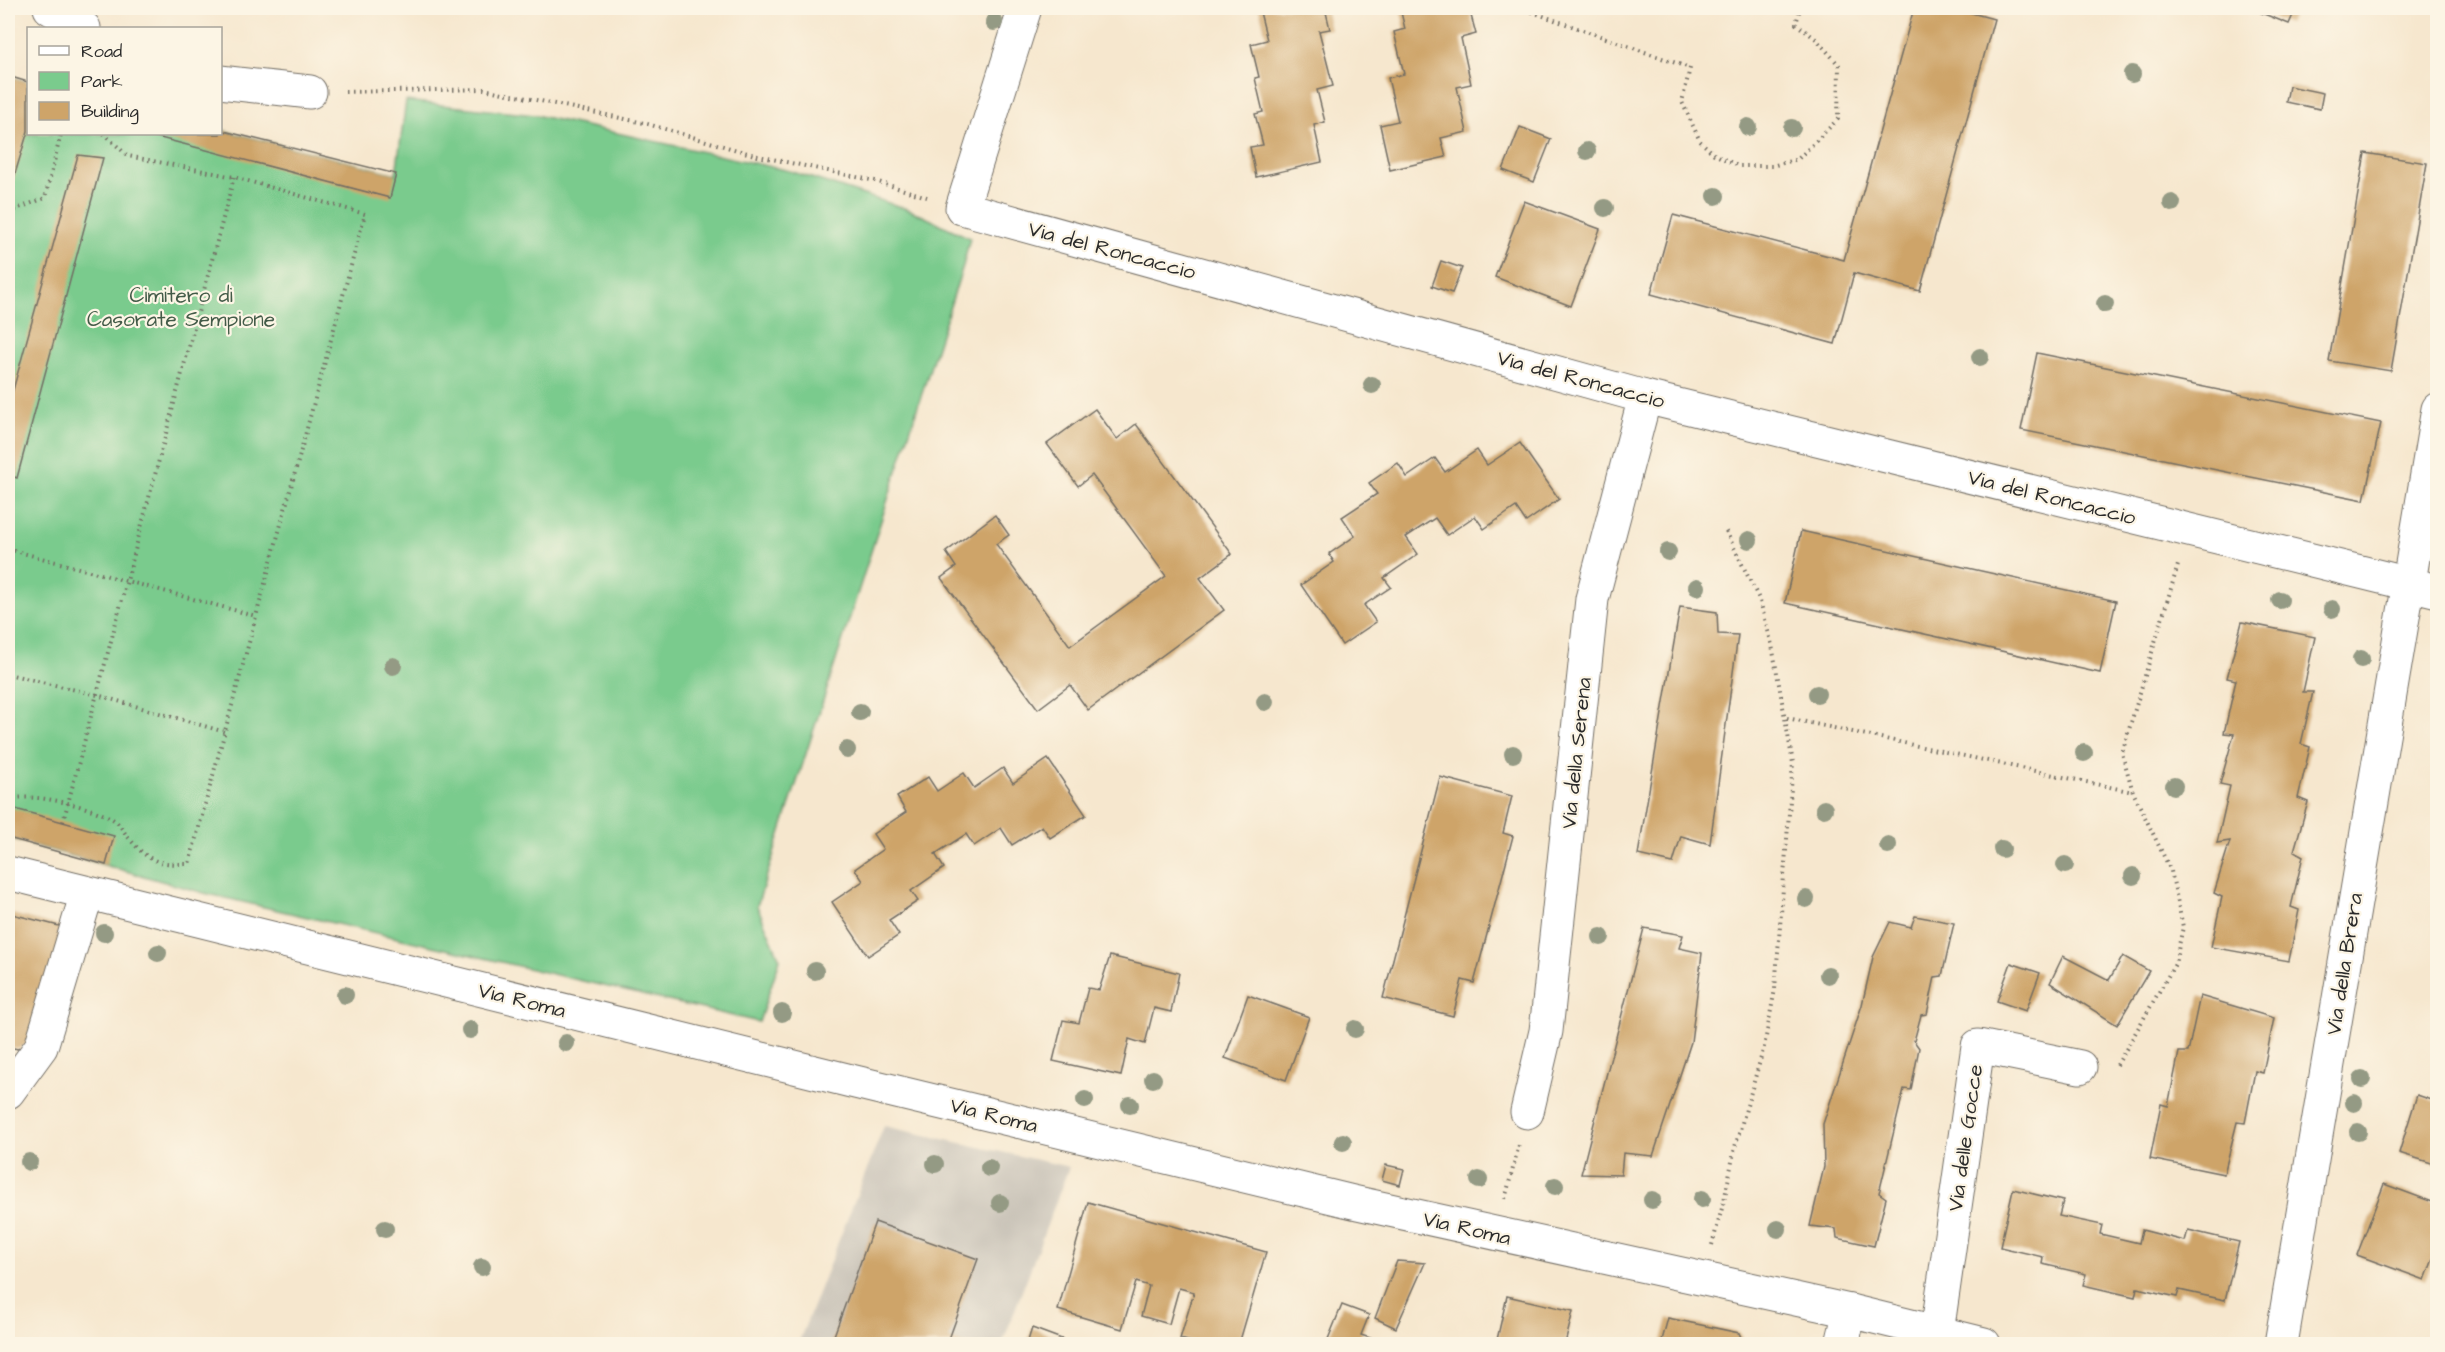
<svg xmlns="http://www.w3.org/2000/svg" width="2445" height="1352" font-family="'Architects Daughter',sans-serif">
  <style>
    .industrial { fill: #c9c3b8 }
    .green { fill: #7acb8d; stroke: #527b5c; stroke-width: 1.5 }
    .building { fill: #cea469 }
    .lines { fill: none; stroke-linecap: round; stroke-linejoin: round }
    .minor-casing { stroke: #726d64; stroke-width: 35 }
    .path { stroke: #726d64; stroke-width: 4; stroke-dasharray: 1.5 4.5; stroke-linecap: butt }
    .minor { stroke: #fff; stroke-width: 33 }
    .tree { fill: #949a84 }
    .labels { text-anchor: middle; stroke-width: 4.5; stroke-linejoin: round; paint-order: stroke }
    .street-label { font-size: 21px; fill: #2b2b2b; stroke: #fcf5e5 }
    .park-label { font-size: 21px; fill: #435b48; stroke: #fcf5e5 }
  </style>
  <rect width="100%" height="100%" fill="#fcf5e5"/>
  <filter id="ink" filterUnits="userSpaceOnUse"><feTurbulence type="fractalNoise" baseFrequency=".0167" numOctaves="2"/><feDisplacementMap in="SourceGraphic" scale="12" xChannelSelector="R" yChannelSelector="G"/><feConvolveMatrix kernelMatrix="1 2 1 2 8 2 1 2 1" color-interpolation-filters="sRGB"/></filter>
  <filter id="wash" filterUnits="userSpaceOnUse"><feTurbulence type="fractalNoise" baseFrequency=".008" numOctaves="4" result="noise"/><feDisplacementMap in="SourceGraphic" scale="24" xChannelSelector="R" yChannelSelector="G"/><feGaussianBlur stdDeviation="1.35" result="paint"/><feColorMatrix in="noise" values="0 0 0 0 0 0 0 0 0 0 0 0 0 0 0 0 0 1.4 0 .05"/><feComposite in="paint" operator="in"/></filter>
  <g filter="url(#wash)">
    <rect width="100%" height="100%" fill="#f6e7ce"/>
    <path class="industrial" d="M884,1126L1069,1167L1002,1344H798Z"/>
    <path class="green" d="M8,76L28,82V134H220L221,130L396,174L406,101L535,115L790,171L910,210L970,238L963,266L757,906L780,959L759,1022L204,893L8,838Z"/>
    <g id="blocks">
      <g class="building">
        <path d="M1259,8H1325L1330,29L1319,31L1333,86L1317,90L1325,122L1314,125L1322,162L1256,177L1250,147L1263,145L1255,114L1263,112L1255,78L1259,77L1251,44L1267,40Z"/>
        <path d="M1400,8H1469L1476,34L1461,38L1471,84L1457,87L1467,132L1441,138L1446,157L1390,170L1380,125L1398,121L1388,78L1404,74L1394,32L1405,29Z"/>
        <path d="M1914,8H1953L1994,19L1920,291L1854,273L1835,344L1651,294L1673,215L1844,260Z"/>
        <path d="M2249,8H2296L2289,24Z"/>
        <path d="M8,76L28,82V131L11,187L8,190Z"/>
        <path d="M2289,86L2323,93L2320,109L2286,102Z"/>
        <path d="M1520,127L1551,139L1534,182L1503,170Z"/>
        <path d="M220,130L396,174L390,198L145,134H220Z"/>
        <path d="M2365,153L2427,163L2391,371L2329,361Z"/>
        <path d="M78,155L103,158L17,478L8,475V408Z"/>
        <path d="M1524,201L1600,229L1571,306L1495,277Z"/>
        <path d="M1441,261L1462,268L1452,293L1432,286Z"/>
        <path d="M2037,353L2381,423L2364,500L2021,430Z"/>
        <path d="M1095,409L1117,439L1136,424L1232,554L1200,578L1224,610L1088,710L1070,685L1038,709L941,578L956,567L946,552L995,515L1009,535L996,544L1070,646L1166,576L1092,475L1078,486L1047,444Z"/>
        <path d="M1520,443L1559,499L1526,522L1516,507L1484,529L1475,516L1447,535L1435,518L1406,537L1418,554L1384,578L1391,587L1364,605L1376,622L1342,645L1301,585L1334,562L1329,554L1355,536L1342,517L1377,494L1369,483L1398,463L1407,477L1435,458L1445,472L1477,450L1487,465Z"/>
        <path d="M1801,531L2116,601L2100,673L1785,603Z"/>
        <path d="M1680,607L1717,612L1718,634L1738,635L1710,844L1681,836L1673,863L1638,855Z"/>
        <path d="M2242,622L2315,637L2303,692H2313L2301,744L2310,747L2298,798L2308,802L2294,851L2303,856L2291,907L2299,910L2289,961L2211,947L2222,897L2214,893L2230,841L2217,843L2230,786L2220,784L2234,734L2224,733L2236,680L2227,678Z"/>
        <path d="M1048,759L1086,815L1050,838L1042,826L1012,845L1001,828L974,846L966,834L935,854L944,868L911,891L918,901L889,920L899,935L868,956L832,902L863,881L855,869L883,849L873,834L906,812L897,797L928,777L937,791L964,773L974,788L1003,768L1013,783Z"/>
        <path d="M1440,777L1512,796L1503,833L1513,836L1474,983L1462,980L1453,1016L1383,998Z"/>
        <path d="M8,807L114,836L106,865L8,838Z"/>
        <path d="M8,913L67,928L35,1040L18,1049L8,1047Z"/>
        <path d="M1915,916L1954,923L1942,976L1935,977L1927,1014L1921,1015L1914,1041L1919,1048L1911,1090L1904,1089L1879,1193L1886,1198L1874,1246L1837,1238L1836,1229L1810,1226L1824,1167L1823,1124L1862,1005L1873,957L1890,922L1911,927Z"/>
        <path d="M1644,928L1683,935L1679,948L1702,953L1691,1042L1653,1156L1623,1153L1621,1175L1581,1174Z"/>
        <path d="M1110,956L1179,973L1171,1012L1154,1008L1145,1044L1129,1039L1121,1076L1053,1061L1063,1020L1079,1023L1088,988L1099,990Z"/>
        <path d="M2063,956L2109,980L2123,956L2149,971L2117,1025L2050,983Z"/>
        <path d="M2011,963L2040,973L2026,1011L1997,1001Z"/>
        <path d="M1248,995L1309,1017L1286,1080L1225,1058Z"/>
        <path d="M2200,996L2274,1018L2263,1073L2255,1071L2245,1123L2237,1122L2224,1174L2150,1159L2161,1104L2168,1106L2179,1052H2188Z"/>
        <path d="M2417,1095L2438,1102V1165L2399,1153Z"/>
        <path d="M1386,1165L1404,1169L1400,1185L1382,1180Z"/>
        <path d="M2384,1184L2438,1204V1246L2425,1280L2357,1255Z"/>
        <path d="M2013,1189L2063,1201L2059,1216L2102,1225L2100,1234L2139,1243L2142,1230L2185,1241L2188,1230L2239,1242L2225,1300L2179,1290L2177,1297L2137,1288L2135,1297L2083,1285L2086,1274L2042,1264L2043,1257L2000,1247Z"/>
        <path d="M1088,1202L1266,1252L1239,1344H1200L1180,1339L1194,1292L1179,1288L1169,1324L1141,1316L1149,1286L1136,1282L1122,1329L1058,1310Z"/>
        <path d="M875,1222L978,1259L949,1339L963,1344H831Z"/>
        <path d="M1397,1261L1425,1263L1396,1328L1375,1318Z"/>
        <path d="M1507,1296L1573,1311L1565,1344H1496Z"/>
        <path d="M1342,1305L1369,1315L1361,1335L1376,1340L1374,1344H1326Z"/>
        <path d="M1668,1318L1739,1333L1744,1344H1661Z"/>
        <path d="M1032,1328L1075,1344H1027Z"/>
      </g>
    </g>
  </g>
  <g filter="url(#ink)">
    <use href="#blocks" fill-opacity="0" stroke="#726d64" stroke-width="1.5"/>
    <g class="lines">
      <g class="minor-casing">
        <g id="minor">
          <path d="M50,8L84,28"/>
          <path d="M1025,8L962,208L1645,397L2438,591"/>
          <path d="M220,82L310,92"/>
          <path d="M8,873L851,1081L1353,1202L1850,1311L1984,1344"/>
          <path d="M8,1092L41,1047L87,893"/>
          <path d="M1527,1112L1546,1031L1592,599L1645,397"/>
          <path d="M1937,1333L1978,1046L2080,1067"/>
          <path d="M1842,1344L1850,1311"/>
          <path d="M2281,1344L2438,409"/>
        </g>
      </g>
      <g class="path">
        <path d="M1528,8L1529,11L1690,68L1682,102L1700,141L1714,154L1738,166H1772L1798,159L1838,119L1839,65L1816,39L1796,24L1800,8"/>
        <path d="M345,92L484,89L644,123L758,156L875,181L927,197"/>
        <path d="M8,233L14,210L45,198L61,134"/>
        <path d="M8,549L256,616"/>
        <path d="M8,674L97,695L225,732"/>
        <path d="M1787,718L2133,792"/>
        <path d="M8,800C29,791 95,807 114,820C120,824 124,833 129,838C149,863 159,864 189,864L365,214L234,177L128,156L104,134"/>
        <path d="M63,822L234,177"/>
        <path d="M2117,1065L2175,964L2183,927L2171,871L2133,792L2122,753L2178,565"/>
        <path d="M1505,1199L1519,1145"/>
        <path d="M1712,1245L1724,1201L1735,1147L1764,1047L1775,989L1793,763L1772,645L1760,601L1726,531"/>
      </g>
      <use href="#minor" class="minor"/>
    </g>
    <g class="tree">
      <circle cx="994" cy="22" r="9"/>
      <circle cx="2132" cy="74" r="9"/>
      <circle cx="1748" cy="127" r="9"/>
      <circle cx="1792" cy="128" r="9"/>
      <circle cx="1587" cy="151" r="9"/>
      <circle cx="1716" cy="196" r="9"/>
      <circle cx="2172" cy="203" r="9"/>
      <circle cx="1605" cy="208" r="9"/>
      <circle cx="2105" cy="304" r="9"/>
      <circle cx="1980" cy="357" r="9"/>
      <circle cx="1372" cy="385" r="9"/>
      <circle cx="1749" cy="540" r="9"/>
      <circle cx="1668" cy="552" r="9"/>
      <circle cx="1697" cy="587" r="9"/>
      <circle cx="2280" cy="600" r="9"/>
      <circle cx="2332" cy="609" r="9"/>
      <circle cx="2361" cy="659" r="9"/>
      <circle cx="393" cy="666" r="9"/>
      <circle cx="1817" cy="694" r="9"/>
      <circle cx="1265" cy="702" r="9"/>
      <circle cx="860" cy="712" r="9"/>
      <circle cx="847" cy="750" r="9"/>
      <circle cx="2084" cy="753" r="9"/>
      <circle cx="1513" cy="754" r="9"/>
      <circle cx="2174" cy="786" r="9"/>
      <circle cx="1824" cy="809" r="9"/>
      <circle cx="1888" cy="845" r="9"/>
      <circle cx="2002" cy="849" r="9"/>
      <circle cx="2065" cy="865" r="9"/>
      <circle cx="2133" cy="876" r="9"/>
      <circle cx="1806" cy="899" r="9"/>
      <circle cx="104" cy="933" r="9"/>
      <circle cx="1601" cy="937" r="9"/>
      <circle cx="158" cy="953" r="9"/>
      <circle cx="815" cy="971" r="9"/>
      <circle cx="1828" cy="975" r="9"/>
      <circle cx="345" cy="995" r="9"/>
      <circle cx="782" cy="1013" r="9"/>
      <circle cx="1355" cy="1029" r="9"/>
      <circle cx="470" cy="1030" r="9"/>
      <circle cx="566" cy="1043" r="9"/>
      <circle cx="1153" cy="1079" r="9"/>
      <circle cx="2362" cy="1079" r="9"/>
      <circle cx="1085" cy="1100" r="9"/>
      <circle cx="2354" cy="1103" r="9"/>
      <circle cx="1130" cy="1105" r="9"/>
      <circle cx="2358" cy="1132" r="9"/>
      <circle cx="1343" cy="1142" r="9"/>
      <circle cx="29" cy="1162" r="9"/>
      <circle cx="935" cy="1164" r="9"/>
      <circle cx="989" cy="1168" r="9"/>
      <circle cx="1479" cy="1180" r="9"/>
      <circle cx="1555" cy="1186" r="9"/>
      <circle cx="1702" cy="1199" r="9"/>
      <circle cx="1652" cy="1200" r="9"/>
      <circle cx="1000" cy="1203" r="9"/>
      <circle cx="385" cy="1229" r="9"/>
      <circle cx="1778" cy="1229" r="9"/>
      <circle cx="482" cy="1267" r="9"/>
    </g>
  </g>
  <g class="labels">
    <g class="street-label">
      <text transform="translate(1112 250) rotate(15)" y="7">Via del Roncaccio</text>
      <text transform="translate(1581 379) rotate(15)" y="7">Via del Roncaccio</text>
      <text transform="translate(2052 497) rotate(14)" y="7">Via del Roncaccio</text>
      <text transform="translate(1576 753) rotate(-84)" y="7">Via della Serena</text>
      <text transform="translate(2344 964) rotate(-81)" y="7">Via della Brera</text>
      <text transform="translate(522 1000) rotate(14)" y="7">Via Roma</text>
      <text transform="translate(994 1115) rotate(14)" y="7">Via Roma</text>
      <text transform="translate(1965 1138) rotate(-82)" y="7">Via delle Gocce</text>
      <text transform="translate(1467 1228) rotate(13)" y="7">Via Roma</text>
    </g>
    <g class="park-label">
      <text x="181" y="302">Cimitero di<tspan x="181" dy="24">Casorate Sempione</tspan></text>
    </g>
  </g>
  <rect width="2445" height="1352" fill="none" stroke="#fcf5e5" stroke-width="30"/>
  <rect x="27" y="27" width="195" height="108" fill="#fcf5e5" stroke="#a8a49b" stroke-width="1.5"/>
  <rect x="39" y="46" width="30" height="9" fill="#ffffff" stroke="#a8a49b" stroke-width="1.5"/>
  <text x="81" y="57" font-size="18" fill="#2b2b2b">Road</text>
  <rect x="39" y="72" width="30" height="18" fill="#7acb8d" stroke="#a8a49b" stroke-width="1.5"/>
  <text x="81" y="87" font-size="18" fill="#2b2b2b">Park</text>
  <rect x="39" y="102" width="30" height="18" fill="#cea469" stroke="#a8a49b" stroke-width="1.5"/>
  <text x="81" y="117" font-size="18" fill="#2b2b2b">Building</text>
</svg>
